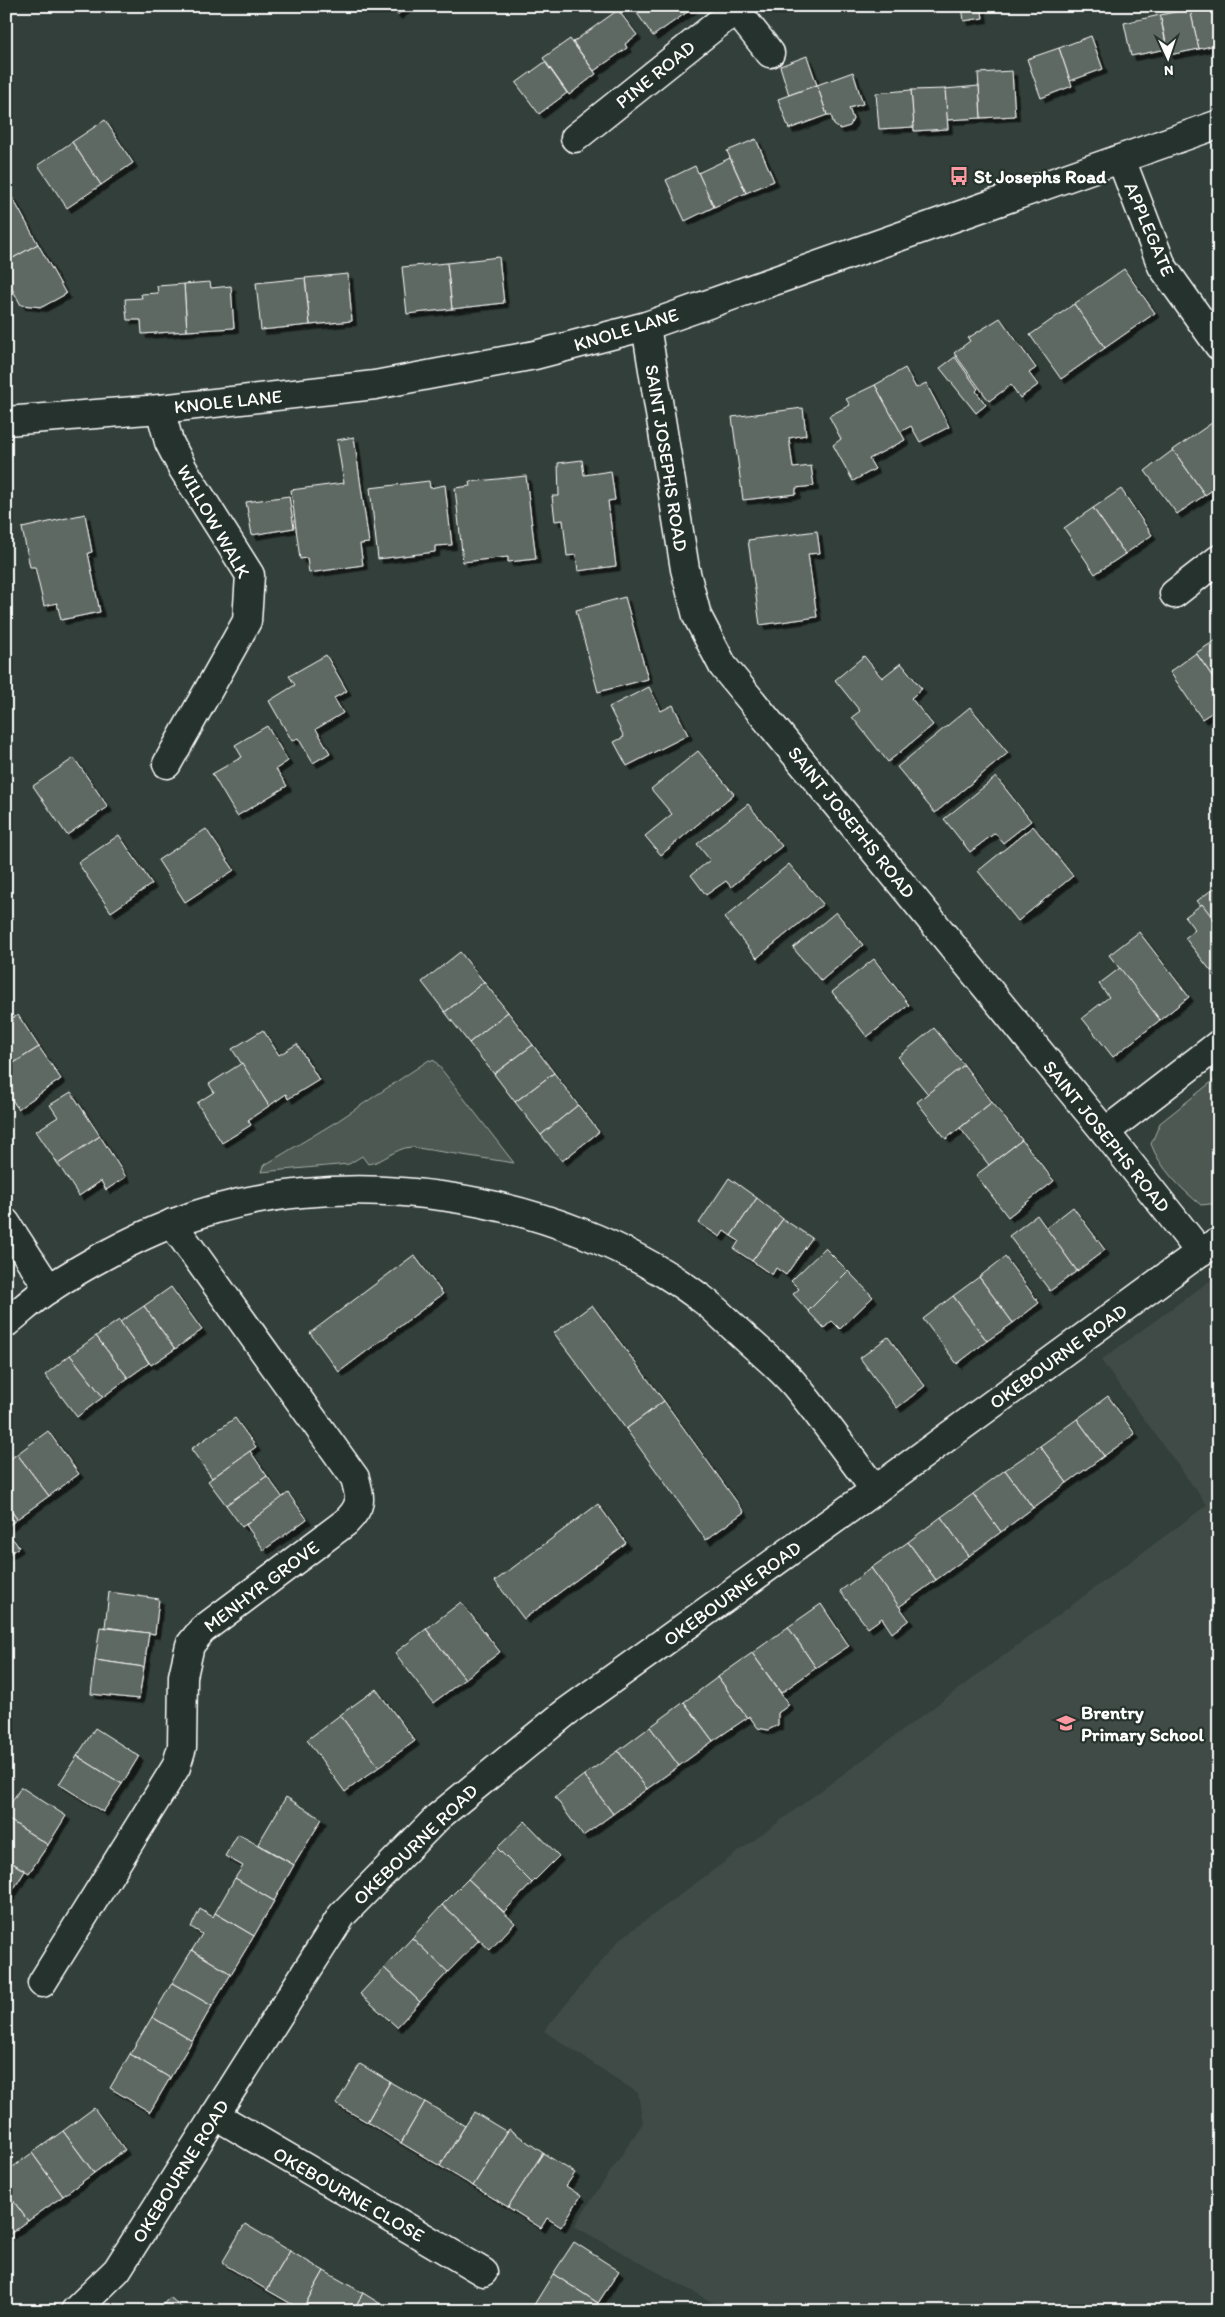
<svg xmlns="http://www.w3.org/2000/svg" width="1225" height="2317" font-family="Itim,sans-serif">
  <style>
    .built { fill: #404c47 }
    .green { fill: #4d5853; stroke: #a6aca9 }
    .building { fill: #5f6964; stroke: #fff; filter: url(#shadow) }
    .lines { fill: none; stroke-linecap: round; stroke-linejoin: round }
    .minor-casing { stroke: #fff; stroke-width: 31 }
    .minor { stroke: #26332d; stroke-width: 28 }
    .labels { text-anchor: middle; stroke-width: 4.5; stroke-linejoin: round; paint-order: stroke }
    .street-label { font-size: 19px; fill: #fff; stroke: #26332d }
    .poi-label { font-size: 19px; font-weight: bold; fill: #fff; stroke: #26332d; text-anchor: start }
  </style>
  <defs>
    <filter id="shadow"><feDropShadow dx="4.5" dy="4.5" stdDeviation="0" flood-color="#0009"/></filter>
  </defs>
  <rect width="100%" height="100%" fill="#333f3a"/>
  <filter id="ink" filterUnits="userSpaceOnUse"><feTurbulence type="fractalNoise" baseFrequency=".02" numOctaves="2"/><feDisplacementMap in="SourceGraphic" scale="10" xChannelSelector="R" yChannelSelector="G"/><feConvolveMatrix kernelMatrix="1 2 1 2 8 2 1 2 1" color-interpolation-filters="sRGB"/></filter>
  <g filter="url(#ink)">
    <path class="built" d="M1219,1274V2311H728L574,2226L643,2123L638,2093L544,2031L619,1940L1207,1505L1101,1360Z"/>
    <g class="green">
      <path d="M429,1060L435,1061L514,1163L411,1147C395,1148 384,1162 368,1164L362,1156L349,1164L261,1172L263,1166L339,1120Z"/>
      <path d="M1219,1076V1203L1201,1205C1181,1189 1160,1168 1151,1144L1160,1123Z"/>
    </g>
    <g class="building">
      <path d="M390,6H409L397,15Z"/>
      <path d="M632,6H692L693,8L653,36Z"/>
      <path d="M962,6H981L983,18L964,21Z"/>
      <path d="M1189,6H1219V44L1199,49Z"/>
      <path d="M1190,9L1199,49L1169,55L1160,15Z"/>
      <path d="M618,10L637,35L625,44L627,48L594,71L573,42Z"/>
      <path d="M1160,15L1167,49L1131,56L1124,23Z"/>
      <path d="M1091,36L1103,69L1070,81L1059,48Z"/>
      <path d="M570,39L596,74L569,95L543,58Z"/>
      <path d="M1059,48L1072,86L1041,98L1027,59Z"/>
      <path d="M807,56L817,85L789,95L780,66Z"/>
      <path d="M545,62L567,93L539,114L516,83Z"/>
      <path d="M1012,71L1015,116L981,118L978,73Z"/>
      <path d="M853,72L863,104L849,108L853,119L850,126L840,129L834,125L831,115H827L817,85Z"/>
      <path d="M817,85L827,115L789,129L778,99Z"/>
      <path d="M979,86L981,118L947,120L945,89Z"/>
      <path d="M945,89L948,129L914,131L911,90Z"/>
      <path d="M911,90L914,127L879,129L876,93Z"/>
      <path d="M105,120L133,163L101,185L72,142Z"/>
      <path d="M756,139L774,181L746,193L727,151Z"/>
      <path d="M72,142L101,185L67,208L38,165Z"/>
      <path d="M730,158L746,193L714,207L698,173Z"/>
      <path d="M695,166L714,207L685,221L666,180Z"/>
      <path d="M11,195L38,244L6,262V198Z"/>
      <path d="M38,244L66,294L42,307L21,305L6,278V262Z"/>
      <path d="M499,257L504,303L452,309L447,263Z"/>
      <path d="M447,263L452,309L407,314L402,267Z"/>
      <path d="M1124,269L1155,313L1105,348L1074,304Z"/>
      <path d="M348,274L352,321L310,325L305,278Z"/>
      <path d="M305,278L310,325L261,330L256,283Z"/>
      <path d="M210,282L211,288L231,286L234,328L187,331L184,284Z"/>
      <path d="M184,284L187,331L142,334L141,320H127L125,299L142,298L141,294L158,293L157,286Z"/>
      <path d="M1074,304L1105,348L1061,379L1030,335Z"/>
      <path d="M1000,318L1036,368L1029,373L1038,385L1020,398L1011,385L989,401L954,353L970,341L968,338Z"/>
      <path d="M955,357L978,389L976,391L986,405L976,413L940,368Z"/>
      <path d="M905,368L916,388L926,383L949,427L920,442L911,426L900,432L875,385Z"/>
      <path d="M875,385L905,440L869,459L875,469L853,481L833,445L841,439L829,416L850,405L846,399Z"/>
      <path d="M803,408L806,435L789,438L793,468L811,466L814,486L796,488V494L743,500L732,417Z"/>
      <path d="M1219,418V486L1205,495L1173,450Z"/>
      <path d="M354,437L369,543L360,544L363,565L309,573L307,558L300,559L291,490L344,483L337,440Z"/>
      <path d="M1173,450L1205,495L1177,514L1145,471Z"/>
      <path d="M582,460L584,475L611,471L615,500L608,501L616,566L578,571L576,555L567,556L563,520L555,521L552,496H559L558,463Z"/>
      <path d="M526,476L536,559L508,562V557L463,562L455,488L470,486L469,482Z"/>
      <path d="M429,481L430,488L445,485L452,545L435,546V552L378,559L370,488Z"/>
      <path d="M1121,489L1152,535L1125,554L1093,508Z"/>
      <path d="M289,496L294,528L252,535L246,502Z"/>
      <path d="M1093,508L1125,554L1095,574L1064,528Z"/>
      <path d="M85,514L92,552L88,553L100,612L61,620L57,603L44,606L35,567H30L22,528Z"/>
      <path d="M817,531L820,553L808,554L817,617L760,625L748,540Z"/>
      <path d="M625,597L648,679L598,692L576,610Z"/>
      <path d="M1219,638V686L1196,653Z"/>
      <path d="M1196,653L1219,686V708L1202,719L1170,672Z"/>
      <path d="M326,655L347,691L334,698L343,713L316,729L330,753L313,763L298,738L292,741L269,701L295,685L289,676Z"/>
      <path d="M864,656L882,678L901,663L922,689L911,698L933,725L888,762L852,717L860,711L835,680Z"/>
      <path d="M649,687L661,711L673,705L688,735L627,766L614,742L624,737L609,707Z"/>
      <path d="M970,707L1008,753L935,813L897,767Z"/>
      <path d="M267,726L288,761L276,769L287,786L237,816L212,774L242,757L235,745Z"/>
      <path d="M698,751L734,794L661,855L645,836L672,814L651,789Z"/>
      <path d="M74,758L108,807L67,835L33,786Z"/>
      <path d="M996,777L1031,821L1003,843L995,833L970,852L944,819Z"/>
      <path d="M748,804L782,846L731,887L726,881L706,895L691,875L710,860L697,844Z"/>
      <path d="M1033,826L1073,876L1018,921L978,871Z"/>
      <path d="M206,829L234,870L185,902L158,860Z"/>
      <path d="M119,835L152,884L111,912L78,863Z"/>
      <path d="M789,864L823,904L757,958L724,918Z"/>
      <path d="M1214,888L1219,894V926L1197,901Z"/>
      <path d="M1202,904L1219,926V973L1215,976L1185,938L1195,930L1185,917Z"/>
      <path d="M836,912L863,945L821,981L793,948Z"/>
      <path d="M1139,932L1189,997L1160,1020L1109,955Z"/>
      <path d="M460,952L484,982L445,1012L422,982Z"/>
      <path d="M874,959L909,1005L867,1037L832,992Z"/>
      <path d="M1120,968L1160,1020L1113,1057L1082,1018L1109,997L1099,984Z"/>
      <path d="M484,982L508,1012L469,1043L445,1012Z"/>
      <path d="M508,1012L533,1045L494,1074L469,1043Z"/>
      <path d="M18,1015L39,1047L6,1068V1022Z"/>
      <path d="M934,1028L964,1065L928,1094L898,1057Z"/>
      <path d="M263,1030L279,1055L297,1044L319,1080L288,1099L286,1094L269,1106L232,1049Z"/>
      <path d="M533,1045L554,1073L515,1102L494,1074Z"/>
      <path d="M39,1047L61,1079L18,1109L6,1090V1068Z"/>
      <path d="M242,1063L269,1106L248,1120L251,1125L222,1143L197,1103L214,1092L209,1084Z"/>
      <path d="M964,1065L992,1102L946,1139L917,1102Z"/>
      <path d="M554,1073L578,1105L541,1135L515,1102Z"/>
      <path d="M71,1092L100,1136L58,1164L36,1131L58,1117L50,1105Z"/>
      <path d="M992,1102L1022,1140L989,1165L960,1128Z"/>
      <path d="M578,1105L599,1132L562,1161L541,1135Z"/>
      <path d="M100,1136L126,1177L106,1190L101,1181L79,1196L58,1164Z"/>
      <path d="M1022,1140L1054,1181L1008,1217L976,1175Z"/>
      <path d="M729,1178L757,1198L731,1236L724,1231L720,1237L699,1223Z"/>
      <path d="M757,1198L783,1219L752,1261L734,1249L739,1241L731,1236Z"/>
      <path d="M1073,1207L1105,1250L1077,1271L1046,1228Z"/>
      <path d="M1037,1215L1077,1271L1050,1291L1009,1236Z"/>
      <path d="M783,1219L812,1238L786,1275L776,1268L772,1275L752,1261Z"/>
      <path d="M825,1248L848,1271L808,1311L793,1294L799,1289L791,1281Z"/>
      <path d="M414,1255L443,1294L339,1372L310,1333Z"/>
      <path d="M1005,1257L1039,1303L1013,1323L979,1277Z"/>
      <path d="M848,1271L873,1297L840,1329L832,1321L824,1328L808,1311Z"/>
      <path d="M979,1277L1013,1323L987,1341L953,1296Z"/>
      <path d="M171,1287L202,1330L175,1349L144,1306Z"/>
      <path d="M953,1296L987,1341L957,1364L923,1319Z"/>
      <path d="M592,1305L664,1401L626,1429L554,1333Z"/>
      <path d="M144,1306L175,1349L151,1365L120,1322Z"/>
      <path d="M119,1320L149,1363L128,1378L96,1336Z"/>
      <path d="M96,1336L128,1378L103,1397L70,1355Z"/>
      <path d="M888,1337L925,1386L897,1408L860,1358Z"/>
      <path d="M70,1355L103,1397L77,1417L45,1375Z"/>
      <path d="M1108,1396L1135,1434L1104,1456L1077,1419Z"/>
      <path d="M664,1401L744,1512L706,1540L626,1429Z"/>
      <path d="M235,1418L256,1447L212,1478L191,1449Z"/>
      <path d="M1077,1419L1104,1456L1067,1483L1040,1446Z"/>
      <path d="M48,1431L79,1474L49,1496L17,1454Z"/>
      <path d="M1040,1446L1067,1483L1033,1508L1005,1470Z"/>
      <path d="M250,1451L267,1476L226,1505L208,1481Z"/>
      <path d="M17,1454L49,1496L17,1519L6,1504V1462Z"/>
      <path d="M1005,1470L1033,1508L1001,1532L973,1494Z"/>
      <path d="M267,1476L283,1498L242,1527L226,1505Z"/>
      <path d="M288,1493L307,1519L264,1550L246,1525Z"/>
      <path d="M973,1494L1001,1532L969,1556L941,1517Z"/>
      <path d="M6,1504L17,1519L6,1528Z"/>
      <path d="M598,1504L626,1543L524,1619L495,1581Z"/>
      <path d="M941,1517L969,1556L936,1580L908,1542Z"/>
      <path d="M6,1530L19,1547L6,1556Z"/>
      <path d="M908,1542L936,1580L899,1607L871,1568Z"/>
      <path d="M871,1568L909,1620L892,1633L882,1618L868,1628L840,1591Z"/>
      <path d="M109,1592L159,1599L155,1634L105,1627Z"/>
      <path d="M461,1602L500,1652L465,1679L426,1629Z"/>
      <path d="M821,1604L849,1646L816,1668L788,1627Z"/>
      <path d="M100,1627L149,1633L144,1667L95,1660Z"/>
      <path d="M788,1627L816,1668L781,1693L752,1653Z"/>
      <path d="M426,1629L465,1679L433,1703L395,1653Z"/>
      <path d="M752,1653L789,1705L778,1713V1725L768,1730L758,1728L749,1716L747,1718L718,1677Z"/>
      <path d="M95,1660L144,1667L139,1699L91,1694Z"/>
      <path d="M718,1677L747,1718L713,1741L684,1702Z"/>
      <path d="M376,1689L415,1741L379,1767L340,1715Z"/>
      <path d="M684,1702L713,1741L679,1766L650,1727Z"/>
      <path d="M340,1715L379,1767L345,1792L307,1740Z"/>
      <path d="M650,1727L679,1766L647,1789L618,1751Z"/>
      <path d="M95,1728L139,1756L122,1784L77,1756Z"/>
      <path d="M618,1751L647,1789L613,1814L584,1775Z"/>
      <path d="M77,1756L122,1784L103,1812L59,1784Z"/>
      <path d="M584,1775L613,1814L583,1836L555,1797Z"/>
      <path d="M21,1787L66,1816L48,1845L6,1818V1811Z"/>
      <path d="M286,1797L322,1819L294,1865L258,1844Z"/>
      <path d="M6,1818L48,1845L29,1873L6,1859Z"/>
      <path d="M525,1821L559,1856L532,1883L497,1848Z"/>
      <path d="M238,1834L294,1865L274,1901L235,1878L243,1866L225,1856Z"/>
      <path d="M497,1848L532,1883L504,1912L468,1879Z"/>
      <path d="M6,1859L25,1871L8,1898L6,1897Z"/>
      <path d="M235,1878L274,1901L254,1936L215,1913Z"/>
      <path d="M468,1879L515,1923L490,1950L442,1905Z"/>
      <path d="M442,1905L479,1940L448,1972L412,1938Z"/>
      <path d="M200,1909L213,1917L215,1913L254,1936L231,1974L192,1950L202,1934L191,1927Z"/>
      <path d="M412,1938L448,1972L420,2002L384,1968Z"/>
      <path d="M192,1950L231,1974L212,2006L172,1983Z"/>
      <path d="M384,1968L420,2002L397,2027L360,1994Z"/>
      <path d="M172,1983L212,2006L192,2041L152,2017Z"/>
      <path d="M152,2017L192,2041L170,2078L130,2054Z"/>
      <path d="M130,2054L170,2078L150,2112L110,2088Z"/>
      <path d="M360,2064L390,2082L367,2122L336,2104Z"/>
      <path d="M390,2082L425,2102L401,2143L367,2122Z"/>
      <path d="M425,2102L465,2126L440,2166L401,2143Z"/>
      <path d="M94,2108L125,2150L94,2173L63,2131Z"/>
      <path d="M474,2112L507,2132L473,2186L440,2166Z"/>
      <path d="M509,2129L543,2153L508,2207L473,2186Z"/>
      <path d="M63,2131L94,2173L63,2196L32,2153Z"/>
      <path d="M32,2153L63,2196L28,2221L6,2191V2172Z"/>
      <path d="M543,2153L575,2173L566,2186L581,2196L561,2227L547,2218L541,2228L508,2207Z"/>
      <path d="M6,2191L28,2221L6,2237Z"/>
      <path d="M245,2224L290,2251L267,2290L222,2263Z"/>
      <path d="M574,2242L619,2271L598,2303L553,2274Z"/>
      <path d="M290,2251L324,2271L302,2310L267,2290Z"/>
      <path d="M324,2271L363,2293L353,2311L302,2310Z"/>
      <path d="M553,2274L598,2303L593,2311H537L532,2308Z"/>
      <path d="M363,2293L392,2311H353Z"/>
      <path d="M170,2297L185,2311H157Z"/>
    </g>
    <g class="lines">
      <g class="minor-casing">
        <g id="minor">
          <path d="M736,10L770,53"/>
          <path d="M575,138L740,6"/>
          <path d="M1121,159L1162,266L1219,346"/>
          <path d="M646,326L685,569L697,616L723,666L1105,1132L1200,1252"/>
          <path d="M160,409L169,442L183,469L250,575L247,621L167,764"/>
          <path d="M6,421L160,409L375,385L535,355L646,326L1219,124"/>
          <path d="M1174,594L1219,559"/>
          <path d="M1105,1132L1219,1044"/>
          <path d="M6,1223L49,1289"/>
          <path d="M6,1323C20,1312 34,1298 50,1288C85,1265 132,1239 171,1224C338,1158 559,1192 702,1299C716,1309 727,1322 740,1333C758,1350 779,1366 795,1385C823,1419 849,1455 875,1490"/>
          <path d="M42,1983L176,1767L182,1747L183,1676L190,1645L202,1630L346,1522C362,1506 361,1500 355,1478L172,1223"/>
          <path d="M215,2115L483,2272"/>
          <path d="M75,2311L117,2270L342,1915L438,1817L565,1713L875,1490L1200,1252L1219,1242"/>
        </g>
      </g>
      <use href="#minor" class="minor"/>
    </g>
  </g>
  <defs>
    <g id="bus-bare" transform="scale(1.5)"><path d="M-5-6H5V4H4V6H2V4H-2V6H-4V4H-5ZM-3.5-4V0h7V-4ZM-3.5 1.2v1.5H-2V1.2ZM2 1.2v1.5H3.5V1.2Z" fill="#ff9aa2" stroke="#26332d" stroke-width="2.5" paint-order="stroke"/></g>
    <g id="school-bare" transform="scale(1.5)"><path d="M0-5L7-2L0 1L-7-2ZM-4 1L0 2.5L4 1V4Q0 6-4 4Z" fill="#ff9aa2" stroke="#26332d" stroke-width="2.5" paint-order="stroke"/></g>
  </defs>
  <g fill-rule="evenodd">
    <use href="#bus-bare" x="959" y="176"/>
    <use href="#school-bare" x="1066" y="1723"/>
  </g>
  <g class="labels">
    <g class="street-label">
      <text transform="translate(655 74) rotate(-39)" y="7">PINE ROAD</text>
      <text transform="translate(1150 229) rotate(67)" y="7">APPLEGATE</text>
      <text transform="translate(626 329) rotate(-17)" y="7">KNOLE LANE</text>
      <text transform="translate(228 401) rotate(-6)" y="7">KNOLE LANE</text>
      <text transform="translate(667 458) rotate(81)" y="7">SAINT JOSEPHS ROAD</text>
      <text transform="translate(214 521) rotate(60)" y="7">WILLOW WALK</text>
      <text transform="translate(852 822) rotate(51)" y="7">SAINT JOSEPHS ROAD</text>
      <text transform="translate(1107 1136) rotate(51)" y="7">SAINT JOSEPHS ROAD</text>
      <text transform="translate(1058 1356) rotate(-36)" y="7">OKEBOURNE ROAD</text>
      <text transform="translate(261 1586) rotate(-37)" y="7">MENHYR GROVE</text>
      <text transform="translate(732 1593) rotate(-36)" y="7">OKEBOURNE ROAD</text>
      <text transform="translate(415 1844) rotate(-44)" y="7">OKEBOURNE ROAD</text>
      <text transform="translate(180 2171) rotate(-58)" y="7">OKEBOURNE ROAD</text>
      <text transform="translate(349 2194) rotate(30)" y="7">OKEBOURNE CLOSE</text>
    </g>
    <g class="poi-label">
      <text x="974" y="183">St Josephs Road</text>
      <text x="1081" y="1719">Brentry<tspan x="1081" dy="22">Primary School</tspan></text>
    </g>
  </g>
  <rect width="1225" height="2317" fill="none" stroke="#26332d" stroke-width="25"/>
  <rect x="12" y="12" width="1200" height="2292" fill="none" stroke="#fff" stroke-width="2" filter="url(#ink)"/>
  <g transform="translate(1168 58) rotate(177)" stroke="#26332d" stroke-width="4" paint-order="stroke">
  <path d="M0-4L9 19L0 12L-9 19Z" fill="#ffffff"/>
  <text y="-8" font-size="14" font-weight="bold" text-anchor="middle" fill="#ffffff">N</text>
  </g>
</svg>
